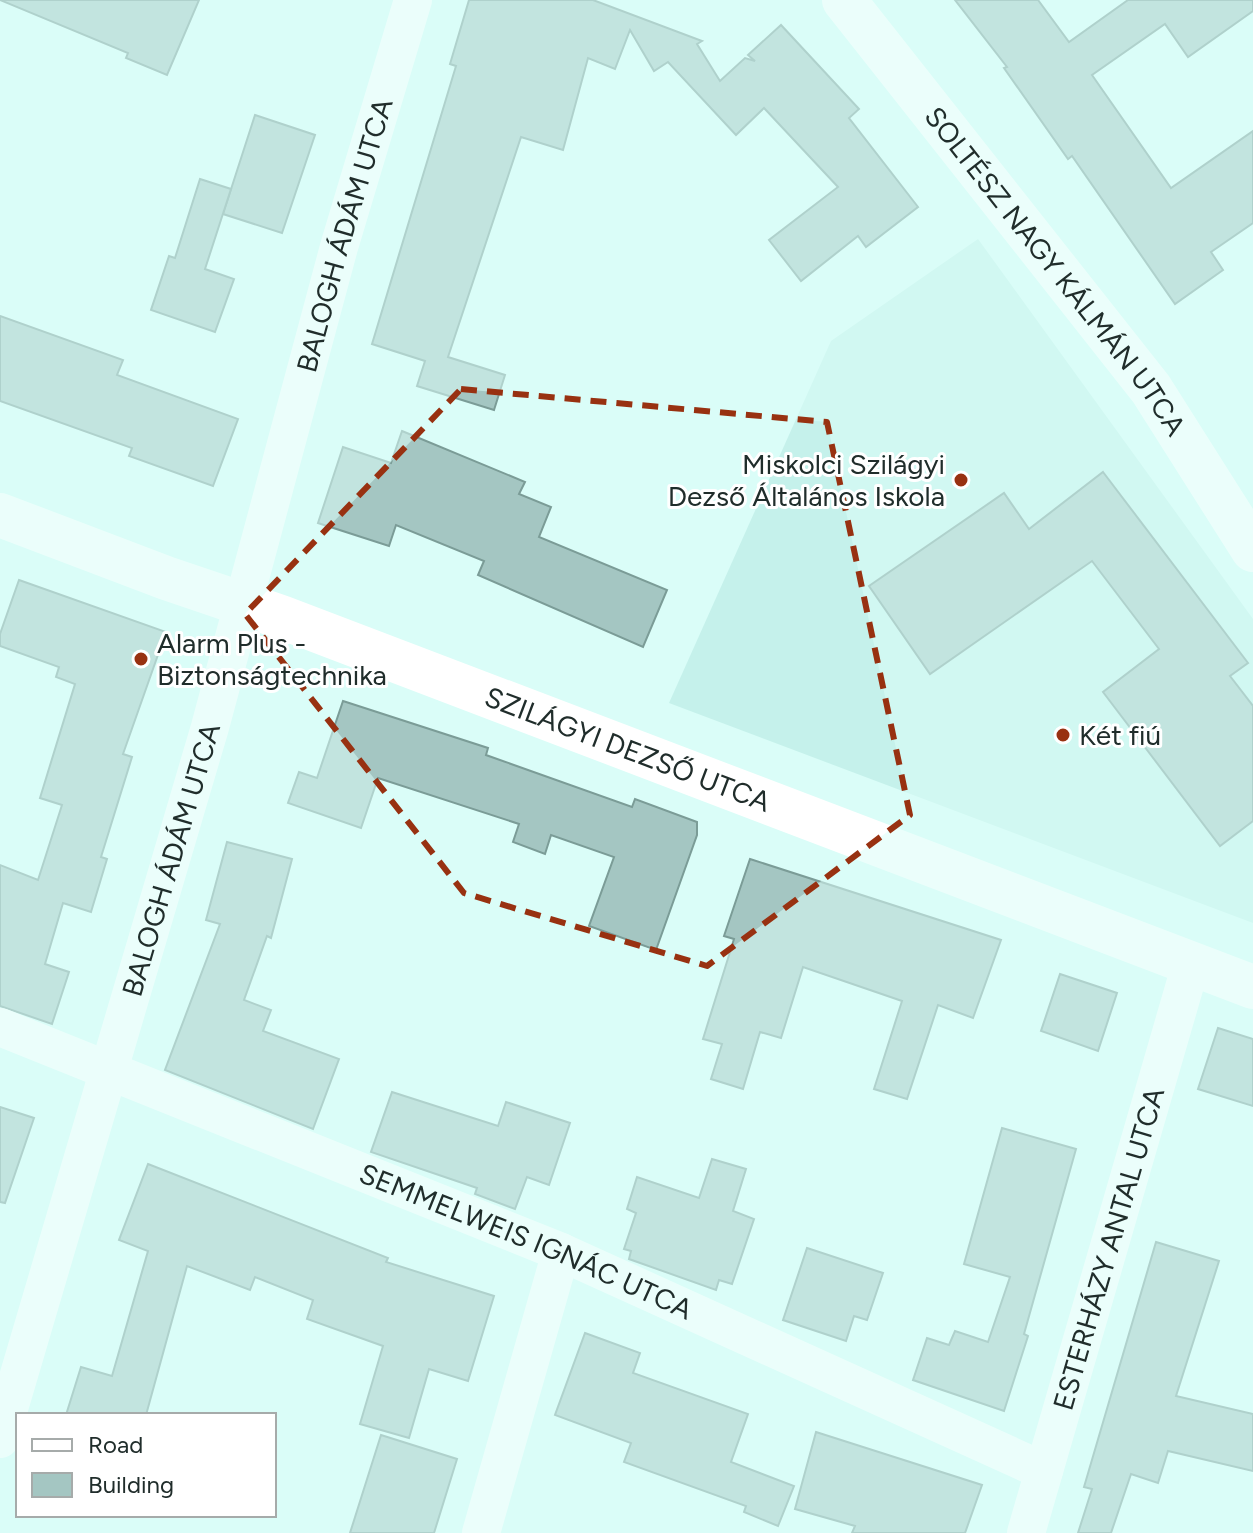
<svg xmlns="http://www.w3.org/2000/svg" width="1253" height="1533" font-family="Figtree,sans-serif">
  <style>
    .built { fill: #c5f1eb }
    .building { fill: #a4c6c2; stroke: #7b9c97; stroke-width: 2 }
    .lines { fill: none; stroke-linecap: round; stroke-linejoin: round }
    .minor { stroke: #fff; stroke-width: 38 }
    .tertiary { stroke: #fff; stroke-width: 44 }
    .primary { stroke: #fff; stroke-width: 44 }
    .marked { fill: none; stroke: #983111; stroke-width: 6; stroke-dasharray: 16 10; stroke-linejoin: round }
    .poi-dot { fill: #983111; stroke: #fff; stroke-width: 3 }
    .labels { text-anchor: middle; stroke-width: 6; stroke-linejoin: round; paint-order: stroke }
    .street-label { font-size: 28px; fill: #202d2b; stroke: #fff }
    .poi-label { font-size: 28px; fill: #202d2b; stroke: #fff; text-anchor: start }
  </style>
  <rect width="100%" height="100%" fill="#dafdf8"/>
  <path class="built" d="M978,239L1253,619V923L669,703L831,341Z"/>
  <g class="building">
    <path d="M0,0H199L167,75L126,58L128,53Z"/>
    <path d="M469,0H593L702,41L697,44L720,81L745,58L755,61L748,55L781,25L859,109L849,118L918,207L866,247L858,236L801,281L769,240L838,187L764,108L736,135L668,62L654,71L630,30L615,69L588,58L563,150L521,137L448,357L505,375L494,410L417,386L425,361L372,344L456,66L450,64Z"/>
    <path d="M955,0H1038L1069,42L1128,0H1253V11L1188,57L1165,24L1092,75L1171,188L1253,131V223L1211,252L1223,270L1175,304L1072,156L1068,159L1004,68L1007,67Z"/>
    <path d="M255,115L315,135L282,233L223,214Z"/>
    <path d="M200,179L231,189L205,269L234,279L215,332L151,310L169,256L175,258Z"/>
    <path d="M0,316L123,360L117,375L238,419L213,486L129,456L132,448L0,401Z"/>
    <path d="M402,431L525,482L519,494L551,507L539,537L667,590L643,647L478,575L484,561L396,525L389,546L318,523L343,447L391,463Z"/>
    <path d="M1103,472L1248,663L1230,676L1253,706V821L1220,846L1103,692L1159,649L1092,561L930,674L869,586L1004,493L1029,529Z"/>
    <path d="M19,580L166,632L123,754L132,757L101,857L107,859L91,912L63,903L45,964L69,972L52,1024L0,1006V865L38,880L62,805L40,798L75,684L56,677L59,667L0,646V634Z"/>
    <path d="M343,701L488,748L486,755L632,807L635,799L697,822V835L656,950L589,926L614,857L551,835L545,854L513,842L519,824L378,778L361,828L288,803L299,772L317,778Z"/>
    <path d="M227,842L292,859L271,938L267,936L244,1000L271,1010L263,1031L339,1059L313,1129L165,1070L220,924L206,920Z"/>
    <path d="M750,859L1001,940L973,1018L938,1005L907,1099L874,1089L902,1001L803,967L781,1038L760,1032L743,1089L711,1079L722,1044L703,1039L734,939L724,936Z"/>
    <path d="M1060,974L1117,993L1098,1051L1041,1031Z"/>
    <path d="M1218,1028L1253,1039V1106L1198,1089Z"/>
    <path d="M392,1092L498,1126L506,1102L570,1123L549,1185L527,1177L515,1209L475,1194L477,1188L371,1152Z"/>
    <path d="M0,1107L34,1118L5,1203L0,1202Z"/>
    <path d="M1002,1128L1076,1149L1024,1334L1028,1336L1004,1411L913,1380L927,1338L949,1345L955,1331L988,1342L1010,1277L964,1264Z"/>
    <path d="M712,1159L746,1169L733,1211L754,1219L732,1284L719,1280L716,1290L629,1259L631,1251L624,1249L636,1213L627,1209L637,1177L699,1198Z"/>
    <path d="M148,1164L388,1258L386,1262L494,1296L468,1381L429,1369L409,1438L360,1424L383,1346L307,1319L313,1300L255,1277L250,1290L187,1266L146,1415H66L81,1367L112,1376L148,1251L119,1240Z"/>
    <path d="M1156,1242L1219,1261L1176,1396L1253,1414V1471L1168,1451L1158,1483L1131,1474L1111,1533H1078L1092,1489L1084,1487Z"/>
    <path d="M807,1248L883,1273L867,1320L854,1316L846,1341L783,1320Z"/>
    <path d="M585,1333L640,1353L633,1373L748,1414L731,1462L794,1486L778,1526L744,1512L746,1506L624,1462L631,1443L555,1415Z"/>
    <path d="M816,1432L982,1485L965,1533H852L855,1526L795,1509Z"/>
    <path d="M381,1435L457,1459L434,1533H350Z"/>
  </g>
  <g class="lines">
    <g class="minor">
      <path id="s1" d="M0,1027L561,1252L1044,1471"/>
      <path id="s2" d="M0,1439L210,727L339,247L413,0"/>
      <path d="M481,1533L561,1252"/>
      <path id="s3" d="M1026,1533L1191,964"/>
    </g>
    <path class="tertiary" id="s4" d="M844,0L1151,389L1253,550"/>
    <path class="primary" id="s5" d="M0,515L166,578L281,617L1253,987"/>
  </g>
  <path d="M0 0H1253V1533H0ZM461,389L827,422L910,815L707,966L464,893L245,614Z" fill="#dafdf8" fill-opacity=".55" fill-rule="evenodd"/>
  <path class="marked" d="M461,389L827,422L910,815L707,966L464,893L245,614Z"/>
  <g class="poi-dot">
    <circle cx="961" cy="480" r="8"/>
    <circle cx="141" cy="659" r="8"/>
    <circle cx="1063" cy="735" r="8"/>
  </g>
  <g class="labels">
    <g class="street-label">
      <text dy="10" stroke="none"><textPath href="#s2" startOffset="1252">BALOGH ÁDÁM UTCA</textPath></text>
      <text dy="10" stroke="none"><textPath href="#s4" startOffset="344">SOLTÉSZ NAGY KÁLMÁN UTCA</textPath></text>
      <text dy="10" stroke="none"><textPath href="#s5" startOffset="670">SZILÁGYI DEZSŐ UTCA</textPath></text>
      <text dy="10" stroke="none"><textPath href="#s2" startOffset="604">BALOGH ÁDÁM UTCA</textPath></text>
      <text dy="10" stroke="none"><textPath href="#s1" startOffset="568">SEMMELWEIS IGNÁC UTCA</textPath></text>
      <text dy="10" stroke="none"><textPath href="#s3" startOffset="296">ESTERHÁZY ANTAL UTCA</textPath></text>
    </g>
    <g class="poi-label">
      <text x="945" y="474" text-anchor="end">Miskolci Szilágyi<tspan x="945" dy="32">Dezső Általános Iskola</tspan></text>
      <text x="157" y="653">Alarm Plus -<tspan x="157" dy="32">Biztonságtechnika</tspan></text>
      <text x="1079" y="745">Két fiú</text>
    </g>
  </g>
  <rect x="16" y="1413" width="260" height="104" fill="#ffffff" stroke="#a6abaa" stroke-width="2"/>
  <rect x="32" y="1439" width="40" height="12" fill="#ffffff" stroke="#a6abaa" stroke-width="2"/>
  <text x="88" y="1453" font-size="24" fill="#202d2b">Road</text>
  <rect x="32" y="1473" width="40" height="24" fill="#a4c6c2" stroke="#a6abaa" stroke-width="2"/>
  <text x="88" y="1493" font-size="24" fill="#202d2b">Building</text>
</svg>
